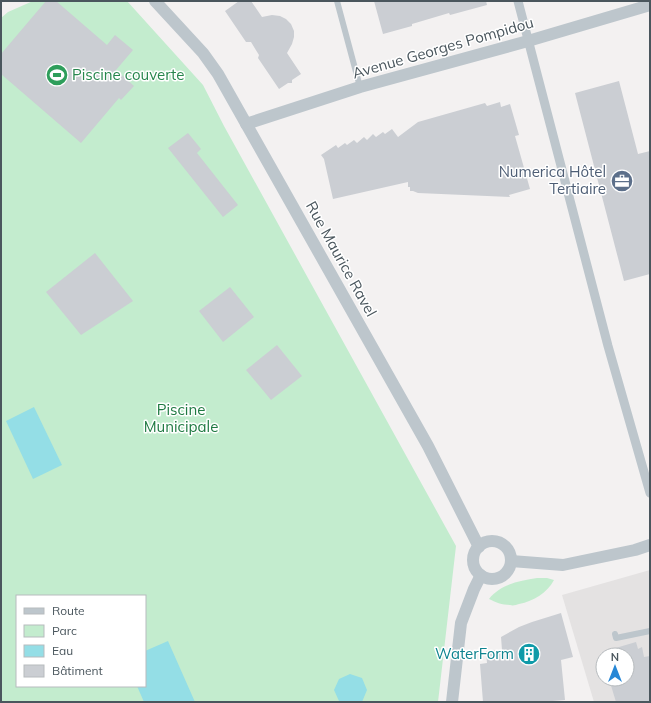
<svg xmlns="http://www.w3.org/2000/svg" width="651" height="703" font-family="Mulish,sans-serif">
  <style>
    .education { fill: #e4e2e2; fill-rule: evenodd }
    .green { fill: #c3ecce; fill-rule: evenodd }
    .water { fill: #94dee6 }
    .building { fill: #cbced3 }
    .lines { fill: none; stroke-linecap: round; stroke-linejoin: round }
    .service { stroke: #bdc6cc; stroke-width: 6 }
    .pedestrian { stroke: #bdc6cc; stroke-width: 9 }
    .minor { stroke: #bdc6cc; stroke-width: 12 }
    .labels { text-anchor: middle; stroke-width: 3; stroke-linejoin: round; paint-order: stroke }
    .street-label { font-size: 15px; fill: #4a565d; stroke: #fff }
    .leisure-label { font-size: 15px; fill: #27864d; stroke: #fff; text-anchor: start }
    .service-label { font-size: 15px; fill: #4e5e75; stroke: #fff; text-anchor: end }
    .park-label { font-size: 15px; fill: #1f7a42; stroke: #fff }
    .culture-label { font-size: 15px; fill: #0d838f; stroke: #fff; text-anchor: end }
  </style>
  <rect width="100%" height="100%" fill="#f3f1f1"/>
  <path class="education" d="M650,570V702H594L562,595ZM603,655H627V679H603Z"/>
  <g class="green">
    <path d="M33,1H127L203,85L224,126L456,546L438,702H1V18L8,12ZM17,596H145V686H17Z"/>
    <path d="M537,578H547L554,580C547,593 534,601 519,604C516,605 513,606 510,605C502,605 495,602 489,599C501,584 519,581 537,578Z"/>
  </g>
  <g class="water">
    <path d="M34,407L62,465L33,479L6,421Z"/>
    <path d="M168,641L195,702H144L137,686H145V651Z"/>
    <path d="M350,674L362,678L367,690L362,702H342L339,701L334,690L339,679Z"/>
  </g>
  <g class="building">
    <path d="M46,1H56L107,45L115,35L133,50L116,70L134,86L121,100L119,98L81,143L1,74V54Z"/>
    <path d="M239,1H251L262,17L272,15L280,16L286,19L291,24L294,31V37L292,44L287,53L301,74L292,80V83H288L279,89L258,58L259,55L251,42H246L225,11Z"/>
    <path d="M374,1H486L487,5L450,15L449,13L412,24V26L383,34Z"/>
    <path d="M619,81L638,154L650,151V274L624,281L575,93Z"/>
    <path d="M500,102L501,107L510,104L519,135L515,136L530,189L509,195L510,197L418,193L413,191H410V187H408V182L333,199L324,159L321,155L336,145L338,148L345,143L347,145L354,140L357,143L364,137L367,140L373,134L376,137L383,132L385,134L392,129L398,137L418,122L485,103L487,106Z"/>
    <path d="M188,133L201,149L197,153L238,205L223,217L168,148Z"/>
    <path d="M95,253L133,301L81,335L46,292Z"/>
    <path d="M230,287L254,317L223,342L199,311Z"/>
    <path d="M277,345L302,376L271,400L246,370Z"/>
    <path d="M561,613L573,657L561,660L565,700L540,702H483L480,664L487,663L486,651L502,650L501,637L519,627L532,622Z"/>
    <path d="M636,642L638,649L642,647L644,657L650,656V702H616L609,679H627V655H603V657L602,652Z"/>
  </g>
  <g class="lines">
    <g class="service">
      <path d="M337,1L360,87"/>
      <path d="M615,634L616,638L650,631"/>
    </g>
    <path class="pedestrian" d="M518,1L608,346L650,493"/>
    <g class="minor">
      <path d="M155,1L203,53L218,74L428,446L479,547"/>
      <path d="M246,124L360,87L528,41L650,5"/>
      <circle cx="492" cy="560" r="19"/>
      <path d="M511,561L563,565L635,550L650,545"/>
      <path d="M452,702L461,623L474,589L481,575"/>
    </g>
  </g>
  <defs>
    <g id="stadium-disc" transform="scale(1.15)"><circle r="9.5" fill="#2e9e5b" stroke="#fff"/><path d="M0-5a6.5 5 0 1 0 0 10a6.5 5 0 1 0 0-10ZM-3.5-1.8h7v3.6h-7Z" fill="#fff"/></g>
    <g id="office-disc" transform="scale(1.15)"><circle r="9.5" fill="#5c6f8a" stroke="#fff"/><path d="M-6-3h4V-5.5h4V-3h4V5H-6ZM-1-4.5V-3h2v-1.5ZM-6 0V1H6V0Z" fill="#fff"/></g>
    <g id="building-disc" transform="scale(1.15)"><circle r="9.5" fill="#0f9aa8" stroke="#fff"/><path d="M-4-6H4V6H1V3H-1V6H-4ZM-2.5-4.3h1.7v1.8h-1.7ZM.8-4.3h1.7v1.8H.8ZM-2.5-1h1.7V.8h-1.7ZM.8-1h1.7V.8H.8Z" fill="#fff"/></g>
  </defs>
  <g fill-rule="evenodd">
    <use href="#stadium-disc" x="57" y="75"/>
    <use href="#office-disc" x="622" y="181"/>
    <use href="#building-disc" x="529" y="654"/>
  </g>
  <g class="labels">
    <g class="street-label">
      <text transform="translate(443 48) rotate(-16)" y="5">Avenue Georges Pompidou</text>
      <text transform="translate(341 259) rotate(61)" y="5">Rue Maurice Ravel</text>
    </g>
    <g class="leisure-label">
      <text x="72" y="80">Piscine couverte</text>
    </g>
    <g class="service-label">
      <text x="606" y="177">Numerica Hôtel<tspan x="606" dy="17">Tertiaire</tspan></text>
    </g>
    <g class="park-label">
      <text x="181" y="415">Piscine<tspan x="181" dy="17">Municipale</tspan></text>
    </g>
    <g class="culture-label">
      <text x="514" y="659">WaterForm</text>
    </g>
  </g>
  <rect width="651" height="703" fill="none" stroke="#4a565d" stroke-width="4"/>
  <rect x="16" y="595" width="130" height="92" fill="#ffffff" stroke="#b7bbbe"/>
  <rect x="24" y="608" width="20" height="6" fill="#bdc6cc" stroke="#b7bbbe"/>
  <text x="52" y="615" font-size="12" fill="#4a565d">Route</text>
  <rect x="24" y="625" width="20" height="12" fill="#c3ecce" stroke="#b7bbbe"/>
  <text x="52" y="635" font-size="12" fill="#4a565d">Parc</text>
  <rect x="24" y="645" width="20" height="12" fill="#94dee6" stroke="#b7bbbe"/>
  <text x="52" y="655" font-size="12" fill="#4a565d">Eau</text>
  <rect x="24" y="665" width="20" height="12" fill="#cbced3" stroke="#b7bbbe"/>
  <text x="52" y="675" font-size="12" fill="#4a565d">Bâtiment</text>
  <g transform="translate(615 667)"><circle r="19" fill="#ffffff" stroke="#b7bbbe"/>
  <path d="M0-3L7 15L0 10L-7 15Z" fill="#2787d6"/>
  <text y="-6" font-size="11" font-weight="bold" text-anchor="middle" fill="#4a565d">N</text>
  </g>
</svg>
